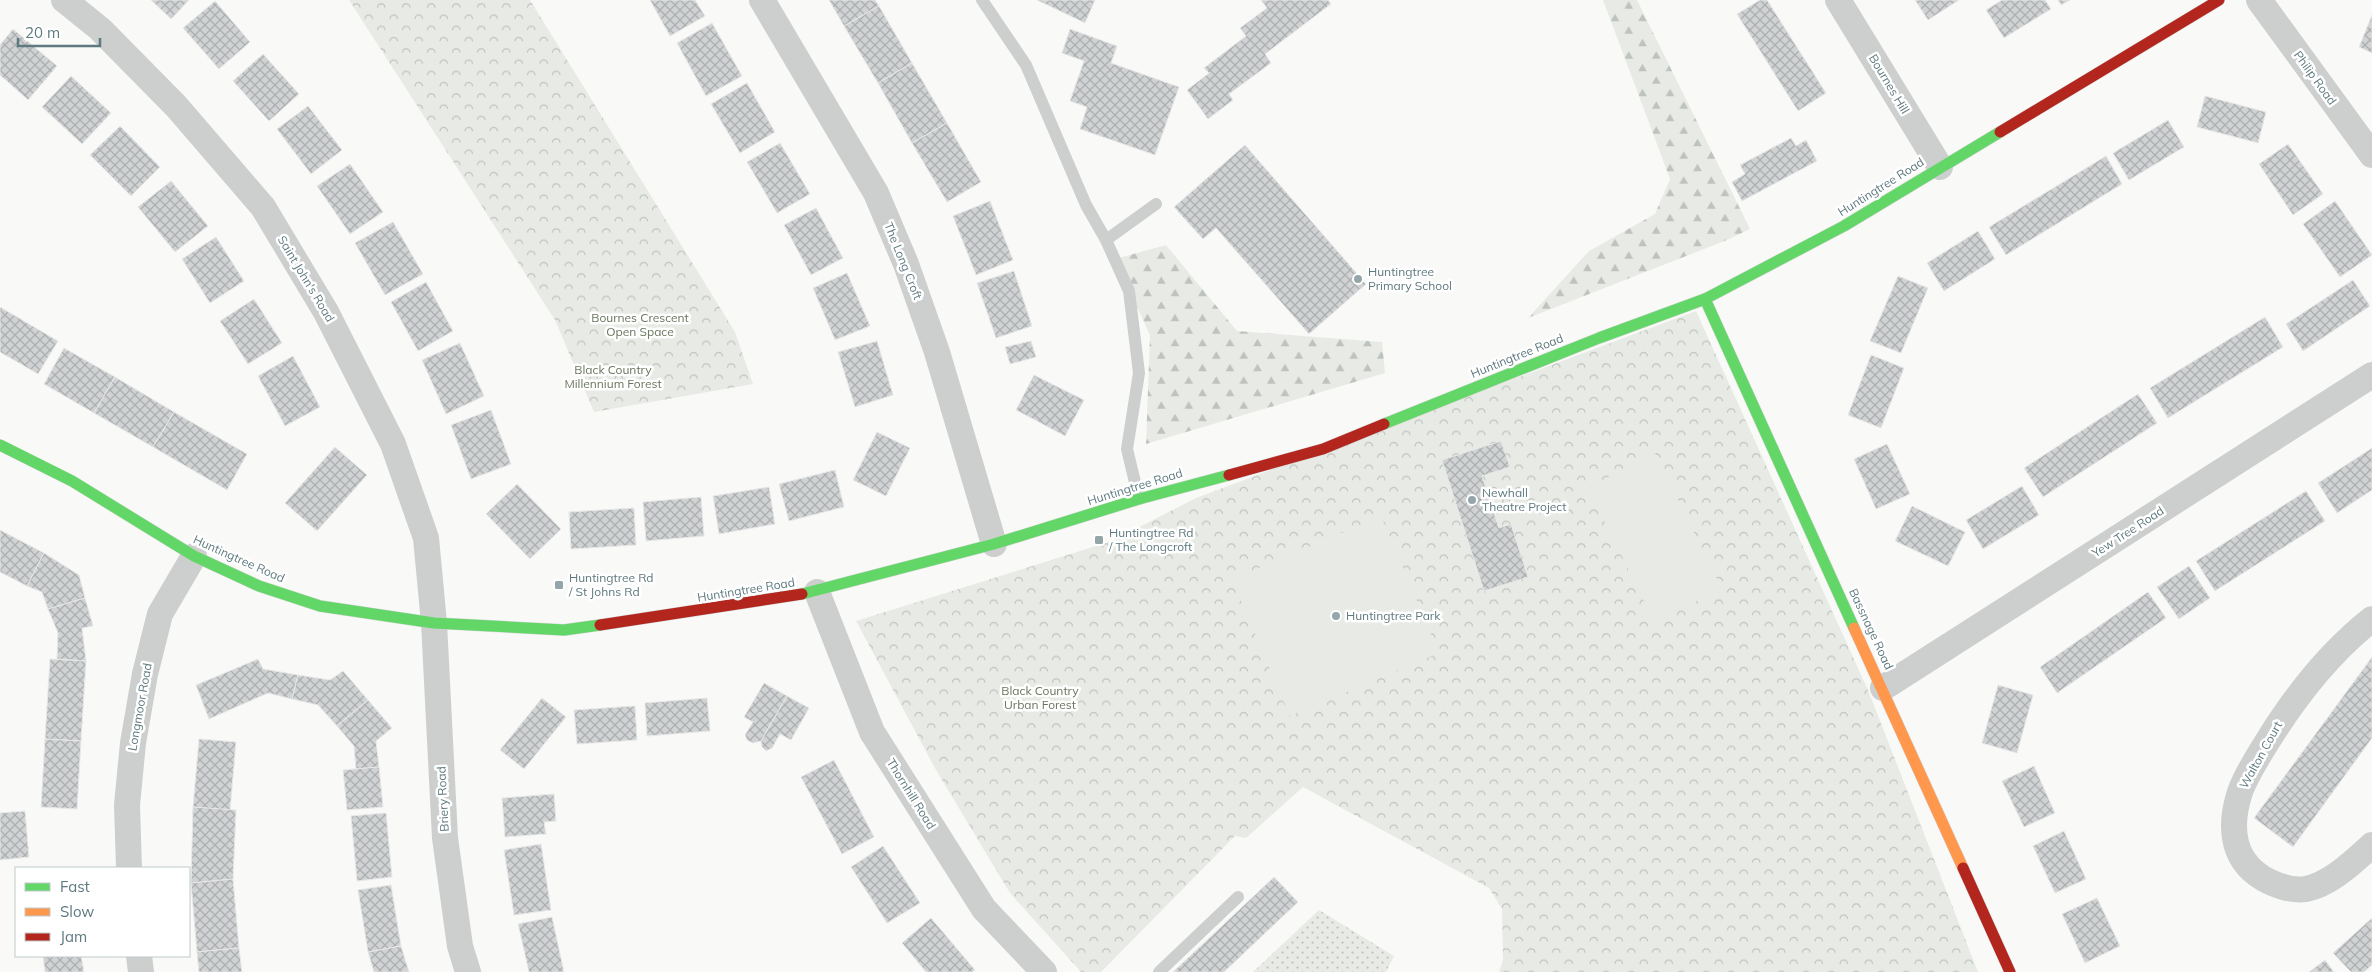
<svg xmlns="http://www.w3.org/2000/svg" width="2372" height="972" font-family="Mulish,sans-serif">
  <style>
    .grass { fill: url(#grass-dots) }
    .forest { fill: url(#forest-firs) }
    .park { fill: url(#park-crowns) }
    .pitch { fill: #e8ebe5 }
    .building { fill: url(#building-cross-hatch); stroke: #e8e8e8 }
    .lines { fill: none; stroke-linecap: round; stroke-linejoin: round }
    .fast-casing { stroke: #d5d7d7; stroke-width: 12 }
    .slow-casing { stroke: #d5d7d7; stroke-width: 12 }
    .jam-casing { stroke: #d5d7d7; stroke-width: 12 }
    .lane { stroke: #cdcfcf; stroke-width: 12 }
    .street { stroke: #cdcfcf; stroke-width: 26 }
    .fast { stroke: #63d668; stroke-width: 11 }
    .slow { stroke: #ff974d; stroke-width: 11 }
    .jam { stroke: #b3261e; stroke-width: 11 }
    .poi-dot { fill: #94a6a9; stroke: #fff; stroke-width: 2 }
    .labels { text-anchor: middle; stroke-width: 5; stroke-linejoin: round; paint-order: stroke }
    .street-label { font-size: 12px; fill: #5e797f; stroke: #fff }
    .poi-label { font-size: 12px; fill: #5e797f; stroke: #fff; text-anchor: start }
    .park-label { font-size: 12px; fill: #69765d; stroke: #fff }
  </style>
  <defs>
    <pattern id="grass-dots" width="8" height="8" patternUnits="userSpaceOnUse" patternTransform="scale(1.25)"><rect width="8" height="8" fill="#e8ebe5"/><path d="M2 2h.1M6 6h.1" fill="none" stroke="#bfc3bf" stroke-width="1.8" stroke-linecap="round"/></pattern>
    <pattern id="forest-firs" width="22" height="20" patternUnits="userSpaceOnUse" patternTransform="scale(1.25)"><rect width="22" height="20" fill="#e8ebe5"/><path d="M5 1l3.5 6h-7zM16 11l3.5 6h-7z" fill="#bfc3bf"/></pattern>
    <pattern id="park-crowns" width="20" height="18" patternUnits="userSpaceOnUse" patternTransform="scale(1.25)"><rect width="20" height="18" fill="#e8ebe5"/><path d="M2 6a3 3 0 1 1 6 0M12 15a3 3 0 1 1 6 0" fill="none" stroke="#bfc3bf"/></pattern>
    <pattern id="building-cross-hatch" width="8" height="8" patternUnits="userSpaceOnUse" patternTransform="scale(1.25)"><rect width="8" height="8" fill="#d0d2d3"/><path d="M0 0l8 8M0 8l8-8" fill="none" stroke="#acafb0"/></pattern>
  </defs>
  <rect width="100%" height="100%" fill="#f9f9f8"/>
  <path class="grass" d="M1319,910L1394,956L1386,972H1253Z"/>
  <g class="forest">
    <path d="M1603,0H1637L1750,229L1727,240L1528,318L1589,251L1655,214L1670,179Z"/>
    <path d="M1166,245L1237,331L1382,342L1385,373L1146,444L1150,335L1115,259Z"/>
  </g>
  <g class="park">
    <path d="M349,0H530L735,332L753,384L594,412L555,320Z"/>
    <path d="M1696,311L1868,690L1978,972H1499L1503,960L1502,909L1489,888L1303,787L1246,838L1235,836L1101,972H1081L1010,893L936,770L856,621L1112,541L1196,498Z"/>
  </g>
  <g class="pitch">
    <path d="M1655,453L1722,589L1654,621L1588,488Z"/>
    <path d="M1381,516L1439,653L1290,716L1232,580Z"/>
  </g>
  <g class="building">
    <path d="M151,0H189L171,19Z"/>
    <path d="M650,0H695L705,16L670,36Z"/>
    <path d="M829,0H875L879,6L844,26Z"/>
    <path d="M1037,0H1095L1085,23Z"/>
    <path d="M1261,0H1328L1331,4L1265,54L1271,63L1229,94L1233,100L1208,119L1187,90L1209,73L1204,68L1246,36L1240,28L1267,8Z"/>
    <path d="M1760,0H1767L1826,93L1798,111L1737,14Z"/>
    <path d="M1915,0H1959L1928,20Z"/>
    <path d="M2002,0H2045L2051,9L2004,38L1986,10Z"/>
    <path d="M2058,0H2070L2061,5Z"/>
    <path d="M215,1L250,42L219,69L183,28Z"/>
    <path d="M879,6L912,63L878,83L844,26Z"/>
    <path d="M2372,15V53L2359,47Z"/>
    <path d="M712,23L742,76L706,96L677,43Z"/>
    <path d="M13,29L57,66L28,100L0,75V45Z"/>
    <path d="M1070,29L1117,46L1111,63L1179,87L1155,155L1080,129L1087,107L1070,101L1084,61L1062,53Z"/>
    <path d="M263,54L299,94L269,121L233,81Z"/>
    <path d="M912,63L947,123L912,143L878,83Z"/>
    <path d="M71,76L111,113L82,144L42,107Z"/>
    <path d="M747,83L775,132L740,153L711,104Z"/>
    <path d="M2205,96L2266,112L2258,143L2197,127Z"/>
    <path d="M308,106L342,150L311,174L277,129Z"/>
    <path d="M2168,120L2184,147L2129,180L2113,153Z"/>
    <path d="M947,123L981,182L947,202L912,143Z"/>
    <path d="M120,126L160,167L131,196L90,155Z"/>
    <path d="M1791,138L1796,146L1806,140L1817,161L1742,201L1732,182L1745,174L1740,165Z"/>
    <path d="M780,143L810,194L777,213L747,162Z"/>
    <path d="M2288,144L2323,194L2293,215L2259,164Z"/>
    <path d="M1245,145L1366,284L1309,334L1216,228L1203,239L1174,207Z"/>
    <path d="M2106,156L2122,184L2006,255L1989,227Z"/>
    <path d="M350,164L383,212L350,234L317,186Z"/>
    <path d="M171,181L208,226L175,252L138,207Z"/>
    <path d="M990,201L1013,260L976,275L953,216Z"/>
    <path d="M2335,201L2372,255L2340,277L2303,224Z"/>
    <path d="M816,208L843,258L811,275L784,225Z"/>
    <path d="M393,222L423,274L385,295L355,243Z"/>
    <path d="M1978,231L1995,259L1944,291L1927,263Z"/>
    <path d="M216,237L244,281L210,303L182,259Z"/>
    <path d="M1014,271L1032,326L996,338L977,283Z"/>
    <path d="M847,273L870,326L835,340L813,288Z"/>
    <path d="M1898,276L1928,288L1901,353L1870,341Z"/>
    <path d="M2353,280L2370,306L2303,351L2286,324Z"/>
    <path d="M426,282L453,331L418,351L391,302Z"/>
    <path d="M254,299L282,343L248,364L220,321Z"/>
    <path d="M0,307L58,341L38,374L0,352Z"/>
    <path d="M2265,317L2283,347L2168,418L2150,388Z"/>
    <path d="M877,341L893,395L855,407L838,352Z"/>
    <path d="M1031,341L1036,357L1010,364L1005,347Z"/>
    <path d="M460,343L484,396L446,414L422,360Z"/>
    <path d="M64,348L115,377L94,413L44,384Z"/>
    <path d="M1871,355L1904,368L1881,428L1848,415Z"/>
    <path d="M293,356L320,407L285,426L258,376Z"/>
    <path d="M1034,375L1084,400L1065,436L1016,410Z"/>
    <path d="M115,377L174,412L153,447L94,413Z"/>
    <path d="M2138,394L2157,423L2043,497L2024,468Z"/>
    <path d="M491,410L511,464L471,479L451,425Z"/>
    <path d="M174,412L247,454L227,490L153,447Z"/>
    <path d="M877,432L910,448L886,496L853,480Z"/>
    <path d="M1501,441L1510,467L1482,476L1499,528L1511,524L1528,577L1484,591L1442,460Z"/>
    <path d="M1887,444L1910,494L1876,509L1854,459Z"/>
    <path d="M335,447L367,475L317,531L285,503Z"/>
    <path d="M2372,448V490L2337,513L2318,483Z"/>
    <path d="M835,470L844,507L789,521L779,484Z"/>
    <path d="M517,484L561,529L530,559L486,514Z"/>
    <path d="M2022,486L2039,515L1983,549L1966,520Z"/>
    <path d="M769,487L775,524L719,534L713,496Z"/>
    <path d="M2306,491L2325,521L2215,591L2196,561Z"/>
    <path d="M701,497L704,536L646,541L643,502Z"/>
    <path d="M1912,506L1965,532L1948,566L1895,541Z"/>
    <path d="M634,508L636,545L571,549L569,512Z"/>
    <path d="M0,530L44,553L27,586L0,572Z"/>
    <path d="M44,553L79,575L85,598L48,609L42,592L27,586Z"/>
    <path d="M2189,566L2210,598L2179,619L2157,587Z"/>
    <path d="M2148,592L2166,618L2057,693L2040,667Z"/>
    <path d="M85,598L93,626L82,628L86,661L57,659L58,633L48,609Z"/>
    <path d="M2372,657V738L2293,847L2254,818Z"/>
    <path d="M50,659L86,661L81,741L45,739Z"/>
    <path d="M258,659L263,669L298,675L292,699L268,693L209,719L196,685Z"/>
    <path d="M343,671L368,700L337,726L318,705L292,699L298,675L330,680Z"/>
    <path d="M764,683L787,696L761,741L753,743L747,740L745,735L753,722L744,717Z"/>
    <path d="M1998,685L2033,695L2017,753L1982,743Z"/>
    <path d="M787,696L809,708L791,740L780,734L772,748L766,751L762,747L761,741Z"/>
    <path d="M542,698L566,717L524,769L500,750Z"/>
    <path d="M707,698L710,731L647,736L645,703Z"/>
    <path d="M368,700L392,728L376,741L379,767L356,769L354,746L337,726Z"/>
    <path d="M635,706L637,740L577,744L574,710Z"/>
    <path d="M45,739L81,741L77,809L41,807Z"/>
    <path d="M199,739L236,742L230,811L193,807Z"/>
    <path d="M834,760L874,837L842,854L801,777Z"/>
    <path d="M2034,766L2055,813L2024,827L2002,781Z"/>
    <path d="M379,767L383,807L347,810L343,770Z"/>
    <path d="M554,794L556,821L544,822L546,834L505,837L502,798Z"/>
    <path d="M193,807L236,810L233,879L191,883Z"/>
    <path d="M25,811L29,857L0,860V813Z"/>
    <path d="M386,813L392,877L357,881L351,816Z"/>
    <path d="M2064,831L2086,879L2055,893L2033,846Z"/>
    <path d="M541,844L551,910L514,915L504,850Z"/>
    <path d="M883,846L920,903L887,923L851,867Z"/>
    <path d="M1274,877L1298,902L1224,972H1173Z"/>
    <path d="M233,879L239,948L197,952L191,883Z"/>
    <path d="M391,885L401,946L368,952L358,890Z"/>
    <path d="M2097,898L2120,946L2085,963L2062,914Z"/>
    <path d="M552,917L564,972H529L518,924Z"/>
    <path d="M931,918L975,970L972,972H926L902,943Z"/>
    <path d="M2372,918V965L2364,972H2351L2333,953Z"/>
    <path d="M401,946L409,972H374L368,952Z"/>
    <path d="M239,948L242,972H199L197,952Z"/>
    <path d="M43,956H81L84,972H45Z"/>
    <path d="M2325,960L2334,972H2309Z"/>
  </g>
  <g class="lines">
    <g class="fast-casing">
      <g id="fast">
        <path d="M1705,299L1854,628"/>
        <path d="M1384,424L1599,338L1705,299L1844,226L2000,132"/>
        <path d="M0,445L72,481L194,556L259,586L320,606L434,623L564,630L600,625"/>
        <path d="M802,594L994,544L1139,499L1229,475"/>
      </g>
    </g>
    <g class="slow-casing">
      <path id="slow" d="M1854,628L1963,868"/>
    </g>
    <g class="jam-casing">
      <g id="jam">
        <path d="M2000,132L2219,0"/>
        <path d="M1229,475L1323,449L1384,424"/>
        <path d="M600,625L802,594"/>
        <path d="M1963,868L2010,972"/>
      </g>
    </g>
    <g class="lane">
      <path d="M982,0L1026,65L1086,205L1106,240L1129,291L1139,373L1127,449L1139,499"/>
      <path d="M1106,240L1156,204"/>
      <path d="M1159,972L1238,897"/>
    </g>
    <g class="street">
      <path d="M64,0L100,29L176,106L263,207L326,312L393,444L426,538L434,623L445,838L460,946L468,972"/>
      <path d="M762,0L876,193L906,264L937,352L994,544"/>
      <path d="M1838,0L1940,167"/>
      <path d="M2259,0L2372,155"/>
      <path d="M817,592L872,732L984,909L1044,972"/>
      <path d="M2372,619C2329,653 2296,695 2267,742C2257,758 2246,775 2240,792C2228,829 2232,864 2270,882C2281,887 2294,891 2306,889C2331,884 2354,861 2372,845"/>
      <path d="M1883,688L2372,375"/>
      <path d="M129,868L127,805L133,743L145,674L160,614L194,556"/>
      <path d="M139,956L141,972"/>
    </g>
    <use href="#fast" class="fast"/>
    <use href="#slow" class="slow"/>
    <use href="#jam" class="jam"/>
  </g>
  <g class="poi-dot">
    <circle cx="1358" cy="279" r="5"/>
    <circle cx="1472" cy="500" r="5"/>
    <rect x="1094" y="535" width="10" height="10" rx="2.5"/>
    <rect x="554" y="580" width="10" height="10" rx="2.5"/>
    <circle cx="1336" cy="616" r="5"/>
  </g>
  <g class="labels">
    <g class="street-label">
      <text transform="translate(2315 78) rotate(54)" y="4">Philip Road</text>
      <text transform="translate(1889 84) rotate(59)" y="4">Bournes Hill</text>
      <text transform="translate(1881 187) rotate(-32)" y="4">Huntingtree Road</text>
      <text transform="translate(903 261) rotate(68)" y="4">The Long Croft</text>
      <text transform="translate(306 279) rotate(59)" y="4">Saint John's Road</text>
      <text transform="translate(1517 356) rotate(-22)" y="4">Huntingtree Road</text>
      <text transform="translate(1135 487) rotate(-17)" y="4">Huntingtree Road</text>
      <text transform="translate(2128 532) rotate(-33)" y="4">Yew Tree Road</text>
      <text transform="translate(239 559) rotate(24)" y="4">Huntingtree Road</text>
      <text transform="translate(746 590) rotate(-9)" y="4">Huntingtree Road</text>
      <text transform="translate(1871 629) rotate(65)" y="4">Bassnage Road</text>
      <text transform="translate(140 707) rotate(-80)" y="4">Longmoor Road</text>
      <text transform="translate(2261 755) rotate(-61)" y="4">Walton Court</text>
      <text transform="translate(911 794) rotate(58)" y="4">Thornhill Road</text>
      <text transform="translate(443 799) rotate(-93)" y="4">Briery Road</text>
    </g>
    <g class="poi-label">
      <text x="1368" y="276">Huntingtree<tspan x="1368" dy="14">Primary School</tspan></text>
      <text x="1482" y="497">Newhall<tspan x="1482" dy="14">Theatre Project</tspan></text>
      <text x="1109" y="537">Huntingtree Rd<tspan x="1109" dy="14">/ The Longcroft</tspan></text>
      <text x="569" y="582">Huntingtree Rd<tspan x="569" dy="14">/ St Johns Rd</tspan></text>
      <text x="1346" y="620">Huntingtree Park</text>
    </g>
    <g class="park-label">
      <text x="640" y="322">Bournes Crescent<tspan x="640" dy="14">Open Space</tspan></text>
      <text x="613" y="374">Black Country<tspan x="613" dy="14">Millennium Forest</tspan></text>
      <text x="1040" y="695">Black Country<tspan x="1040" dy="14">Urban Forest</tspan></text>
    </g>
  </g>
  <rect x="15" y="867" width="175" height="90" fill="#ffffff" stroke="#bfc9cc"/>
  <rect x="25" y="883" width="25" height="8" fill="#63d668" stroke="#bfc9cc"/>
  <text x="60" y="892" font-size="15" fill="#5e797f">Fast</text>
  <rect x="25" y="908" width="25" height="8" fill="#ff974d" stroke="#bfc9cc"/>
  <text x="60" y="917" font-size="15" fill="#5e797f">Slow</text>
  <rect x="25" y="933" width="25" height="8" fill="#b3261e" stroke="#bfc9cc"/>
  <text x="60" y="942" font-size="15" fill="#5e797f">Jam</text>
  <path d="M18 38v8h82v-8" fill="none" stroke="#5e797f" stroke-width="2.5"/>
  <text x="25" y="38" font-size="15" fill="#5e797f" stroke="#ffffff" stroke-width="4" paint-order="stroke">20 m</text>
</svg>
